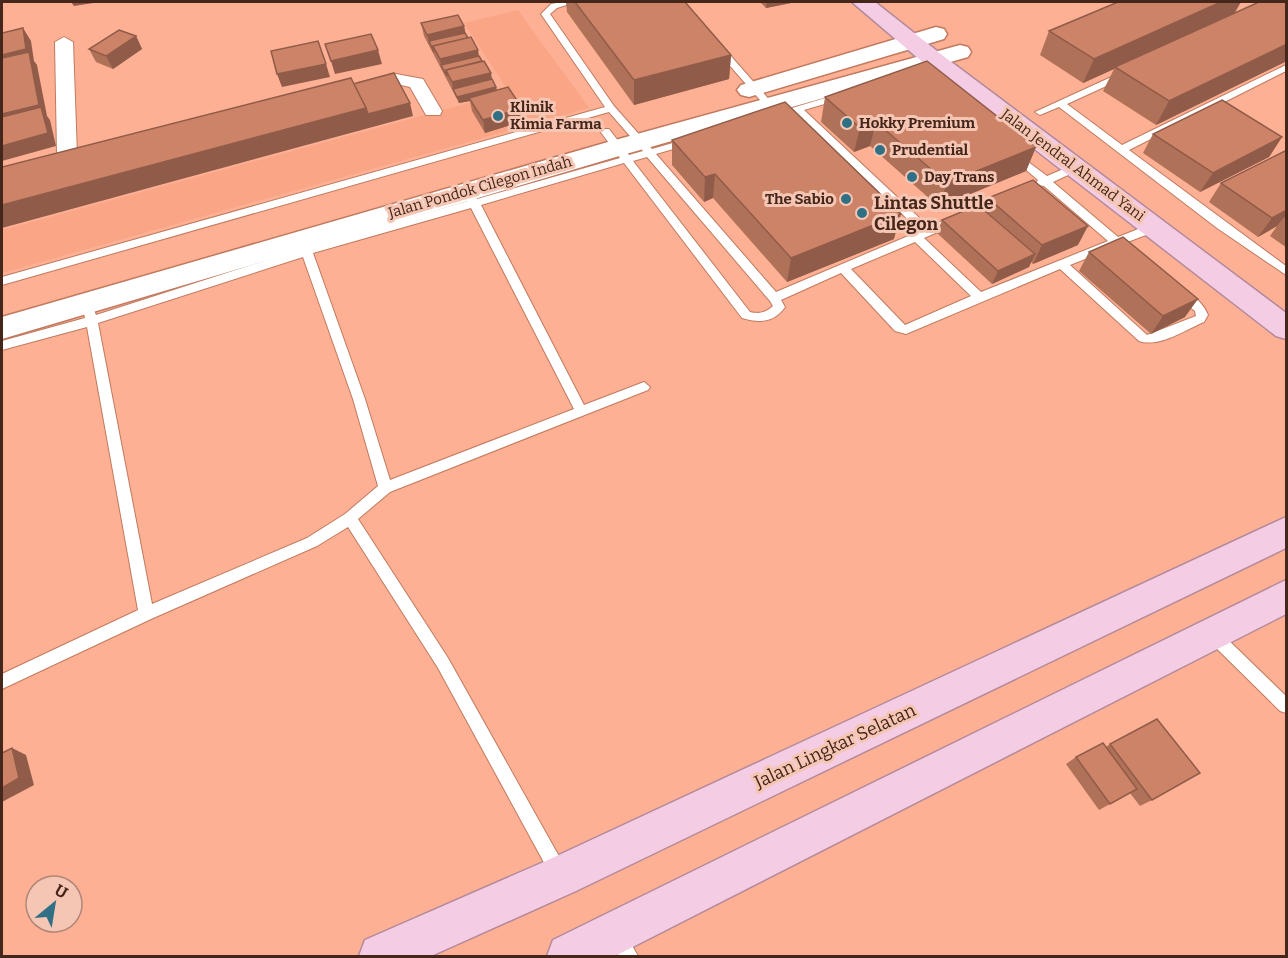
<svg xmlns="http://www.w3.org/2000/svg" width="1288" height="958" font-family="Bitter,serif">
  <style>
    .built { fill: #faa586 }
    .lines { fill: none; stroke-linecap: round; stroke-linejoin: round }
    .service-casing { stroke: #c2795e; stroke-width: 2 }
    .minor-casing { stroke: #c2795e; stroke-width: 2 }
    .tertiary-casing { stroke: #c2795e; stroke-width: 3 }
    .trunk-casing { stroke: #b48a9a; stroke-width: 3 }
    .service { fill: #fff; fill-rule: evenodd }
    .minor { fill: #fff; fill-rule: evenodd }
    .tertiary { fill: #fff; fill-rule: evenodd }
    .trunk { fill: #f4cce4; fill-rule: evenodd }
    .wall { fill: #b07159 }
    .shaded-wall { fill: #905c49 }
    .building { fill: #cd8368; stroke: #905c49; stroke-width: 1.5 }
    .poi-dot { fill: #307084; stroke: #f6c6b4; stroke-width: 2 }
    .labels { text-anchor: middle; stroke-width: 6; stroke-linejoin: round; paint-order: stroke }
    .far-poi-label { font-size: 15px; font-weight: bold; fill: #44261b; stroke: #f6c6b4; text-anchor: start }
    .far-street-label { font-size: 15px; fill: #44261b; stroke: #f6c6b4 }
    .poi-label { font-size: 18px; font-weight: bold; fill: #44261b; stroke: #f6c6b4; text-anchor: start }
    .street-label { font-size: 18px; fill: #44261b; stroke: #f6c6b4 }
  </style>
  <rect width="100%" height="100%" fill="#fdb093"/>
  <path class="built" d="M518,10L589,108L2,273V230L509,92L464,23Z"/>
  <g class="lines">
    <g class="service-casing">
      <g id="service">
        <path d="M562,2H576L557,8L550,14L614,106L652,149L690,138L694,139V143L656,154L776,292L920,231L795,112L777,117L772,114L842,93L847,96L845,98L804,110L929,227L997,197H1005V203L924,238L981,292L1108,241L1044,186L1037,185L1036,183L1038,180L1011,157V153L1015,152L1047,176L1073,165H1081V169L1053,182L1118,237L1151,224H1159V230L1125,243L1132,249V255H1124L1115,247L1070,265L1147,335L1196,316L1195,311L1177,297L1175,294L1177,291C1189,289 1204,304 1208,315L1204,322C1185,330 1159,348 1139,341L1060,269L906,334L895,331L841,273L781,300L785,307C774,323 759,323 742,318L624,163L481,205L584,405L644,382L650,387L648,390L390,492L358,519L448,658L565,867L568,873L565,879L559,882L553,879L438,668L348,527L317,546L151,619L2,689V674L138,610L87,327L2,350V341L85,318L84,313L90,309L94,310L96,315L301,249L298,243L300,240H308L311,246L468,201L465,195L466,192H474L477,199L620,158L600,131L601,129H609L629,155L643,151L609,112L2,285V277L605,107L541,14L551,4ZM647,157L770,301L773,306C765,313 760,314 750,312L633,161ZM471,208L574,409L390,480L365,399L313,253ZM915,242L971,296L905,325L851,269ZM303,257L353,399L378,486L345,514L307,538L152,604L98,323Z"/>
        <path d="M716,46H722L774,105V109H768L716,50Z"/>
        <path d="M1286,65V71L1129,150L1286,266V275L1217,228L1059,107L1040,115L1035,112L1120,73H1126V77L1067,104L1122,145Z"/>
        <path d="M1213,628L1218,630L1286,696V713L1280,711L1208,640L1205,635L1208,630Z"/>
        <path d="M617,927L623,930L638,956H619L608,936L611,930Z"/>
      </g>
    </g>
    <g class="minor-casing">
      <g id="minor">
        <path d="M64,37L73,42L77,155L74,159H60L57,155L55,42Z"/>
        <path d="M396,74L423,79L442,111L440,115H426L410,87L396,84L364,92L355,87L358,83Z"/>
      </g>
    </g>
    <g class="tertiary-casing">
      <g id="tertiary">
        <path d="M936,27L944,29L947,34L944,39L749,97L741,95L737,90L741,85Z"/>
        <path d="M960,45L968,47L971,52L968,57L626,154L2,339V317L608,142Z"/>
      </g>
    </g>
    <g class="trunk-casing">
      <g id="trunk">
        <path d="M852,2H875L942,55L1286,313V339L1276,336L926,65Z"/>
        <path d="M1286,517V548L576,891L431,956H359L365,940L546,861Z"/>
        <path d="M1286,580V614L615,956H547L553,940Z"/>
      </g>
    </g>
    <use href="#service" class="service"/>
    <use href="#minor" class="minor"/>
    <use href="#tertiary" class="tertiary"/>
    <use href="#trunk" class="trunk"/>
  </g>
  <g class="wall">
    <path d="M566,2H685L731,55L729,79L634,105L567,12Z"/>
    <path d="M760,2H796L766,8Z"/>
    <path d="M1287,2V61L1156,125L1103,91L1114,69L1083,83L1040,55L1049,31L1235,12Z"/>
    <path d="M421,23L464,26L465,33L496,87L497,90L524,121L485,133L472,111L470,101L459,103L424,36Z"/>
    <path d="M136,36L142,49L113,69L96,62L89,49Z"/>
    <path d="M825,97L1036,147L1026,171L939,207L870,146L854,152L821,122Z"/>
    <path d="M1153,134L1282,137L1269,157L1200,192L1143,153Z"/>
    <path d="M672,140L894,239L787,282L713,198L704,202L672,165Z"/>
    <path d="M1287,150V248L1270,236L1277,226L1258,237L1209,202L1221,183Z"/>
    <path d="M988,198L1078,245L1033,264L1031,262L1029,267L992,284L937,233L942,220L983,210Z"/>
    <path d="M1089,252L1185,317L1151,334L1079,271Z"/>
    <path d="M1110,744L1152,800L1140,806L1130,793L1099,810L1066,764L1076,757L1106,747Z"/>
  </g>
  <g class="shaded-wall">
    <path d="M71,2H100L74,6Z"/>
    <path d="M767,2H796L766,8Z"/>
    <path d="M1221,2H1241L1234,14L1115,67L1114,69L1083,83L1094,59Z"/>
    <path d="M464,26L467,40L429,41L427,35Z"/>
    <path d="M23,28L31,41L34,61L37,65L47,116L50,120L56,146L2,161V55Z"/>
    <path d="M136,36L142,49L113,69L106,56Z"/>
    <path d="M1287,44V61L1156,125L1169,101Z"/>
    <path d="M378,50L382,64L335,74L331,61Z"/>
    <path d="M478,50L480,63L441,65L440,59Z"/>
    <path d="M731,55L729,79L634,105V80Z"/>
    <path d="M326,64L330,77L282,87L277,74Z"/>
    <path d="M491,73L493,86L453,89L452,82Z"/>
    <path d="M496,87L497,94L469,98L470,101L459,103L457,97Z"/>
    <path d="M410,103L413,116L2,228V205L366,108Z"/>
    <path d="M522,108L524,121L485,133L483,120Z"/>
    <path d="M876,122L870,146L854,152L860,128Z"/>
    <path d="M1282,137L1269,157L1200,192L1213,173Z"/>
    <path d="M1036,147L1026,171L939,207L947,183Z"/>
    <path d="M715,174L713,198L704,202L705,177Z"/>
    <path d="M1287,210V219L1284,217L1277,226L1258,237L1272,218Z"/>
    <path d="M901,214L894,239L787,282L791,258Z"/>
    <path d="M1088,226L1078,245L1033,264L1042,245Z"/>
    <path d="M1035,254L1029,267L992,284L998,271Z"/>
    <path d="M1198,299L1185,317L1151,334L1163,316Z"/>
    <path d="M12,748L26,755L34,785L2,802V788Z"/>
  </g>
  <g class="building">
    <path d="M575,2H685L731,55L634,80Z"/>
    <path d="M1118,2H1221L1094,59L1049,31Z"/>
    <path d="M1259,2H1287V44L1169,101L1115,67Z"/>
    <path d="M458,15L464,26L427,35L421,23Z"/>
    <path d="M23,28L26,49L2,55V33Z"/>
    <path d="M119,30L136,36L106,56L89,49Z"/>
    <path d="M465,33L468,38L433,46L434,52L429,41Z"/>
    <path d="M371,34L378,50L331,61L325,44Z"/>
    <path d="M471,37L478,50L440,59L433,46Z"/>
    <path d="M318,41L326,64L277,74L271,51Z"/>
    <path d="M29,52L39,105L2,114V58Z"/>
    <path d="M479,56L482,61L446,70L447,76L441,65Z"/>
    <path d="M484,61L491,73L452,82L446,70Z"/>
    <path d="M927,61L1036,147L947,183L876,122L860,128L825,97Z"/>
    <path d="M394,73L410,103L368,114L366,108L353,84Z"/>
    <path d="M351,78L366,108L2,205V167Z"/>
    <path d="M492,79L496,87L457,97L453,89Z"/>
    <path d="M508,87L522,108L483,120L469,98Z"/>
    <path d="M1222,100L1282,137L1213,173L1153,134Z"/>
    <path d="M785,102L901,214L791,258L715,174L705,177L672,140Z"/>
    <path d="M41,107L48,133L2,146V117Z"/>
    <path d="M1287,150V210L1272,218L1221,183Z"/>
    <path d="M1033,180L1088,226L1042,245L988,198Z"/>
    <path d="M978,205L1035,254L998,271L942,220Z"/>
    <path d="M1123,237L1198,299L1163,316L1089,252Z"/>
    <path d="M1157,719L1200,773L1152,800L1110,744Z"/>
    <path d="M1103,743L1137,789L1110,804L1076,757Z"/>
    <path d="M12,748L19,778L2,788V753Z"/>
  </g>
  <g class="poi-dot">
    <circle cx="498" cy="116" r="6"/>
    <circle cx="847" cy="123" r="6"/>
    <circle cx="880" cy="150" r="6"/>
    <circle cx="912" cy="177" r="6"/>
    <circle cx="846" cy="199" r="6"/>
    <circle cx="862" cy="213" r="6"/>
  </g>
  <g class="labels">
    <g class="far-poi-label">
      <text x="510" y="112">Klinik<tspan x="510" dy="17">Kimia Farma</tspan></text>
      <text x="859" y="128">Hokky Premium</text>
      <text x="892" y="155">Prudential</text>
      <text x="924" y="182">Day Trans</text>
      <text x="834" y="204" text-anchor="end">The Sabio</text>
    </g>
    <g class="far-street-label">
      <text transform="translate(1073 165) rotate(37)" y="5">Jalan Jendral Ahmad Yani</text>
      <text transform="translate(480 187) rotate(-16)" y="5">Jalan Pondok Cilegon Indah</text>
    </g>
    <g class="poi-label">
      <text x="874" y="209">Lintas Shuttle<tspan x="874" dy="21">Cilegon</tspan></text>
    </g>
    <g class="street-label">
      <text transform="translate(835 746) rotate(-25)" y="6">Jalan Lingkar Selatan</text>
    </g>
  </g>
  <rect width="1288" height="958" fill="none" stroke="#44261b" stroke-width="6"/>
  <g transform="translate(54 904) rotate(30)"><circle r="28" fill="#f6c6b4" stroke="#af8677" stroke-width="1.5"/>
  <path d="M0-4.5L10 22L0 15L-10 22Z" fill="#307084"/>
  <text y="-9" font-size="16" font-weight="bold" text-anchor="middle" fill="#44261b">U</text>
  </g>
</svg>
